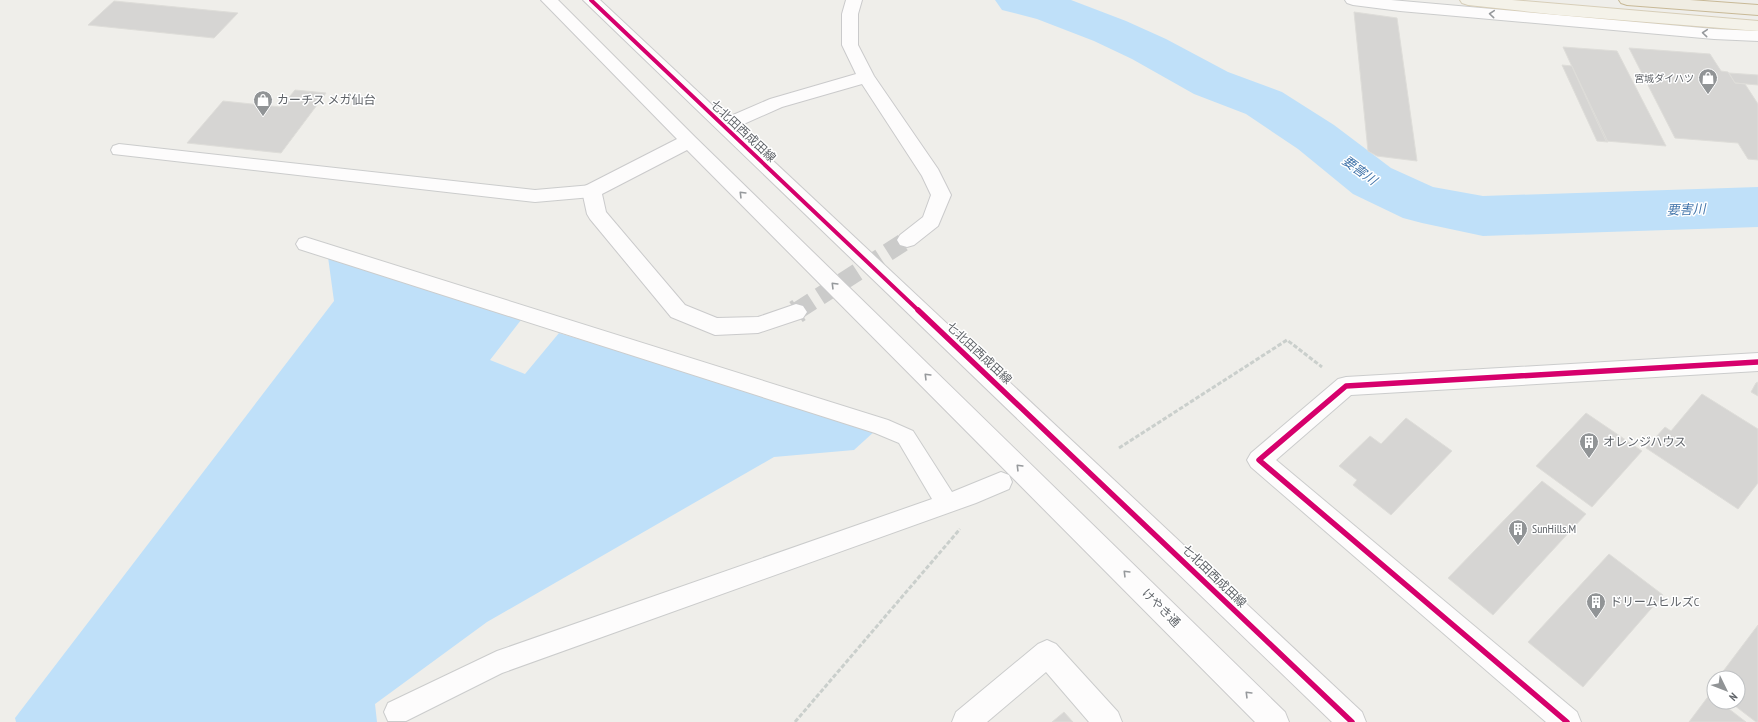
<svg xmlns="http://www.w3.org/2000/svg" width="1758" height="722" font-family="'PT Sans Narrow','Noto Sans JP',sans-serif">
	<rect width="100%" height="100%" fill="#efeeea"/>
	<path fill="#bfe0f9" d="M328,257L521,320L490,360L525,374L559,333L876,430L854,450L774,457L487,622L375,704L377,722H16L15,718L334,301Z"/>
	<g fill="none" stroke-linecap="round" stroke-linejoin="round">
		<path fill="#bfe0f9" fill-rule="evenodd" d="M995,0H1071L1126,21L1166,39L1228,72L1282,92L1334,125L1391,168L1433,187L1483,196L1758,187V227L1483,236L1422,223L1403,218L1353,194L1298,149L1246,114L1194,94L1132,59L1094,41L1037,19L1002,10Z"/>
	</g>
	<path fill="#d6d5d3" stroke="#deddd9" d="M114,1L238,13L214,38L88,25Z
		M1354,12L1397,18L1417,161L1377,156L1368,151Z
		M1563,47L1617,51L1666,146L1606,141Z
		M1629,48L1710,54L1721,71L1728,72L1735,83L1745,84L1758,104V160L1748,159L1738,143L1675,138Z
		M1562,65L1572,66L1608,142L1597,141Z
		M1729,73L1758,75V85L1735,83Z
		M295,90L326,93L281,153L187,143L223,101L281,107Z
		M1758,382V396L1751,392L1756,383Z
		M1702,394L1758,429V483L1738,509L1646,448L1665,427L1671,431Z
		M1586,413L1642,451L1592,507L1536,466Z
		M1406,418L1452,451L1391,515L1353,485L1357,480L1339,466L1370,436L1381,444Z
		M1542,481L1586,514L1493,615L1448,578Z
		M1609,554L1663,595L1583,687L1528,642Z
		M1758,625V722H1756L1730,702H1738V678H1718Z
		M1710,694L1714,697V702H1720L1746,722H1689Z
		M1064,712L1073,722H1052Z"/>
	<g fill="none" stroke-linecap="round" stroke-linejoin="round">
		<path stroke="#cbcbca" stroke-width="18" stroke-dasharray="18 9" stroke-linecap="butt" d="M797,311L907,240"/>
		<path stroke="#cbcbca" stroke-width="24" stroke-dasharray="24 12" stroke-linecap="butt" d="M796,312L799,310"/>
		<g stroke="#cbcccc" stroke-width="2">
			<path id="lane" d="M119,144L535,190L592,185L598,187L601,191L598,195L592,197L535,202L113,154L111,150L113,146Z
				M305,237L888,420L913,431L952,492L1001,472L1009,475L1012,482L1009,489L976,503L502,673L406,721H388L384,712L388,703L497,651L932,499L899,443L875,433L299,249L296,244L299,239Z"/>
		</g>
		<g stroke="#cbcccc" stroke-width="2">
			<path id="street" d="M1345,0H1391L1714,29L1758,31V41L1714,39L1400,11L1353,5L1347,3Z
				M1758,353V371L1351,395L1276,460L1577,712L1581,722H1546L1251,467L1247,460L1251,453L1338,379L1346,377Z
				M1047,640L1056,644L1118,712L1122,722H1089L1046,672L987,722H952L956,712L1038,644Z"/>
		</g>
		<g stroke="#cacacb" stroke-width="2">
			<path id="secondary" d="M541,0H558L695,137L1285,712L1289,722H1255L687,150L602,194L606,212L685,305L717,318L758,317L796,304L803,306L807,312L803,318L758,333L715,335L671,317L590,219L587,214L582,191L585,186L677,139Z
				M583,0H600L726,118L770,99L856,74L842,45V14L846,0H862L858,14V45L874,76L938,169L951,195L938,226L914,245L907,247L900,245L897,240L900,235L923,217L931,195L922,176L862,84L782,107L737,127L1362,712L1366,722H1332Z"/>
		</g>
		<g stroke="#d7ceb8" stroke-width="2">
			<path id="primary" d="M1460,0H1512L1758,21V31L1559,15L1468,5L1462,3Z"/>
		</g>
		<g stroke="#c8b996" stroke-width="2">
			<path id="highway" d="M1619,0H1690L1758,5V15L1627,5L1621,3Z"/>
		</g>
		<path stroke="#cacfcc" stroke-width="3" stroke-dasharray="4.5 2" stroke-linecap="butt" d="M1119,448L1287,340L1322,367
			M795,722L960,529"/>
		<use href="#lane" fill="#fdfcfc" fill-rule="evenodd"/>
		<use href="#street" fill="#fdfcfc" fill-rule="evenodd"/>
		<use href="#secondary" fill="#fdfcfc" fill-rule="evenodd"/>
		<use href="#primary" fill="#f4f2e9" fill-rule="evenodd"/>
		<use href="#highway" fill="#f0ede3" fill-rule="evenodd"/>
		<g stroke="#fff" stroke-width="6">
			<path id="cycleway-far1" d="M591,0L919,311"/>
		</g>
		<g stroke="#fff" stroke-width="8">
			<path id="cycleway" d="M918,310L1352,722
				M1567,722L1259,460L1346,386L1758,362"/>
		</g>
		<use href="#cycleway-far1" stroke="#d6006c" stroke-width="4"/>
		<use href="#cycleway" stroke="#d6006c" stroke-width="5.5"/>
	</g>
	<defs><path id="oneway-chevron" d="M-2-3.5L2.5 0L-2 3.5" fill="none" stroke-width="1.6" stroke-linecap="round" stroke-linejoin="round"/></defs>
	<g stroke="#96999c">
		<use href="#oneway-chevron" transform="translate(1492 14) rotate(-175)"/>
		<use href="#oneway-chevron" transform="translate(1705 33) rotate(-175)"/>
		<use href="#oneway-chevron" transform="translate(742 194) rotate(-135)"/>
		<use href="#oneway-chevron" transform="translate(834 285) rotate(-135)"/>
		<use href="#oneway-chevron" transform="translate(927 376) rotate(-135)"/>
		<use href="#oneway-chevron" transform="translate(1019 467) rotate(-135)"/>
		<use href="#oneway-chevron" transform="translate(1126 573) rotate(-135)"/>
		<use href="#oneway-chevron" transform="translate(1248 694) rotate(-135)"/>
	</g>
	<defs>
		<g id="shop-pin" transform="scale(1)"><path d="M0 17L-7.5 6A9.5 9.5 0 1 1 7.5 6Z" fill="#919496" stroke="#fff"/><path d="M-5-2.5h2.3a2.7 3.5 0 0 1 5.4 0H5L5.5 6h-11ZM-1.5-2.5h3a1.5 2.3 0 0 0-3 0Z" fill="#fff"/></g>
		<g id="building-pin" transform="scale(1)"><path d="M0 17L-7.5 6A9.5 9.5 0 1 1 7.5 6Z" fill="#919496" stroke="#fff"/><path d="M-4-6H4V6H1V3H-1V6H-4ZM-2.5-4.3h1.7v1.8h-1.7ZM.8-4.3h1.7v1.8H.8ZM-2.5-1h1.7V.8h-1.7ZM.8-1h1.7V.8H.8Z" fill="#fff"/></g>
	</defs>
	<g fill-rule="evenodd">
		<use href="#shop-pin" x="1708" y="78"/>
		<use href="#shop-pin" x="263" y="100"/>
		<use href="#building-pin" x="1589" y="442"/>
		<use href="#building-pin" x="1518" y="529"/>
		<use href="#building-pin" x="1596" y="602"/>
	</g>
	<g text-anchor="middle" stroke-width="3" stroke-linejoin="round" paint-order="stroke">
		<g font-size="10" fill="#5f6368" stroke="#fff" text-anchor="end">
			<text x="1694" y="82">宮城ダイハツ</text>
		</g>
		<g font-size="12" fill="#5f6368" stroke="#fff" text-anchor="start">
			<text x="277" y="104">カーチス メガ仙台</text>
			<text x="1603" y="446">オレンジハウス</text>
			<text x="1532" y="533">SunHills.M</text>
			<text x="1610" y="606">ドリームヒルズC</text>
		</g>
		<g font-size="12" fill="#5f6368" stroke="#fff">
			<text transform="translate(743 131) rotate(43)" y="4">七北田西成田線</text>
			<text transform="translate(979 353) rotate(43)" y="4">七北田西成田線</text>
			<text transform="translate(1214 576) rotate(44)" y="4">七北田西成田線</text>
			<text transform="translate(1161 608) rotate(45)" y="4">けやき通</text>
		</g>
		<g font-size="13" font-style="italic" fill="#4174aa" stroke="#fff">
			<text transform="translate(1360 170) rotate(36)" y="5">要害川</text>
			<text transform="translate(1686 209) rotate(-2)" y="5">要害川</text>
		</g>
	</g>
	<g transform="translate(1726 690) rotate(133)"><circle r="19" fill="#ffffff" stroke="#bfc1c3"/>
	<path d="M0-3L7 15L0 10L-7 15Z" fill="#919496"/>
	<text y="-6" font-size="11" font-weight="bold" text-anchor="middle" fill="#5f6368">N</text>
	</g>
</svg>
